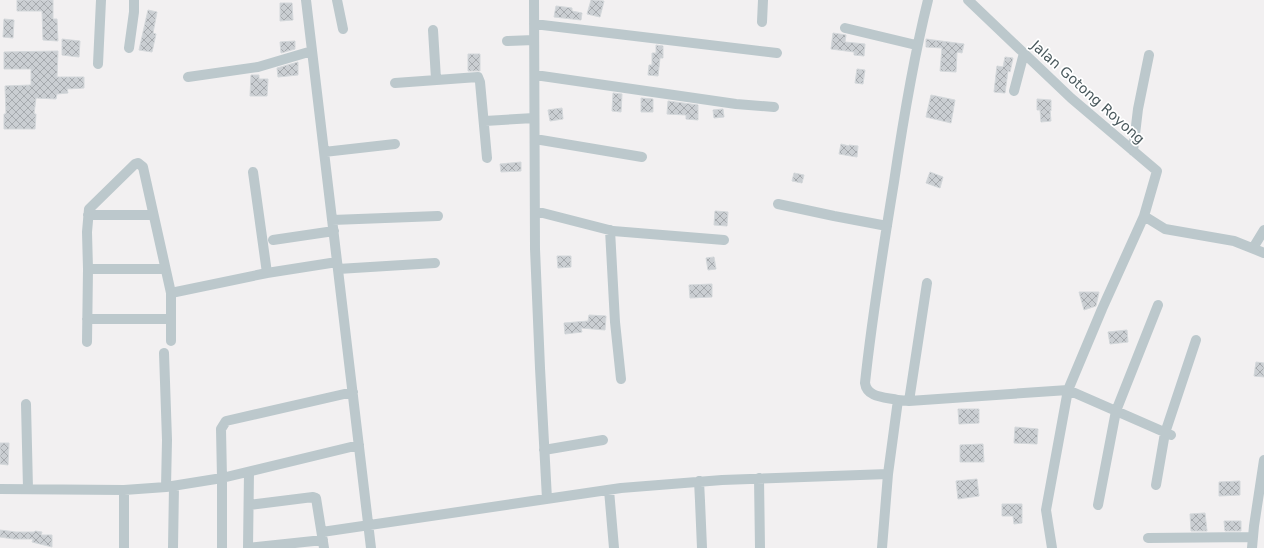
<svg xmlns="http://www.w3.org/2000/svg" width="1264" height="548" font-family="'DejaVu Sans',sans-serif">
	<defs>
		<pattern id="building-cross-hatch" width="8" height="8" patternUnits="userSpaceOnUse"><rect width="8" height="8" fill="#caced2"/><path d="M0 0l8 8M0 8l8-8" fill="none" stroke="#a6aaae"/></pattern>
	</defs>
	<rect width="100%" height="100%" fill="#f2f0f1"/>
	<path fill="url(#building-cross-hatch)" stroke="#d4d8db" d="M17,0H53V19H57L58,41L43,40L42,11H17Z
		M591,0L604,1L600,17L587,14Z
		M280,3H292L293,20L280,21Z
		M556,6L572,8V11L582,13L581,20L554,17Z
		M148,10L157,12L153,33L156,34L152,52L139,50Z
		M4,19L14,20L13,38L3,37Z
		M833,33L846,35L845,42L865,44L864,56L854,55V52L831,49Z
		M62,39L80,41L79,57L62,55Z
		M926,39L964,44L962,53L957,52L956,72L940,71L942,48L926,47Z
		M295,41V49L281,53L280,42Z
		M656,45L663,46V58H660L658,76L648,75L649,65H652V53H656Z
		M58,51L57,77H84V88L67,89L68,93L57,94L56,99L36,98L34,114H36L35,129H4V114H6L5,86L31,85V69H4V52Z
		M468,54H480V71H468Z
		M1005,57L1013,58L1010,72L1008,71L1005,93L994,92L997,66L1003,67Z
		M298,62V75L278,77L277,68Z
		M857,69L865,70L863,84L855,83Z
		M251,75H259V79H268L267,96H250Z
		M613,93L622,94L621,112L612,111Z
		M931,95L955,100L951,123L926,117Z
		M641,98L653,99V112H641Z
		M1037,99L1051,100V111L1050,110L1051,121L1041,122L1040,110H1037Z
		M668,101L698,105V120L686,119V115L667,114Z
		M562,108L563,119L550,121L548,110Z
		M723,109L724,117L714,118L713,110Z
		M841,144L849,146V145L858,146L857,157L839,154Z
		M521,162V171L501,172L500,164Z
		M930,172L943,177L940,188L926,183Z
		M794,173L804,175L802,183L792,181Z
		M715,211L728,212L727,226L714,225Z
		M557,256H571V267L558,268Z
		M714,257L716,269L708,270L706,258Z
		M712,284V297L690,298L689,285Z
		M1079,292H1099L1096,306L1084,310Z
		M589,315L606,316L605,330L581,328L582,332L565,334L564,323L588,321Z
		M1127,330L1128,342L1110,344L1108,332Z
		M1256,362L1264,363V377L1254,376Z
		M958,409H979V423L959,424Z
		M1015,427L1038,429L1037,444L1014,443Z
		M0,443H9L8,465L0,464Z
		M983,444L984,462H960V445Z
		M977,479L979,496L958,499L956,481Z
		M1240,481V495L1219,496V482Z
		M1002,504H1022V523L1014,524L1013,516H1002Z
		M1205,513L1207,531H1191L1190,514Z
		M1224,521H1241V531H1225Z
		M0,530L16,532H34L35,531L42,532L41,535H52V547L32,542L33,539H14L0,537Z"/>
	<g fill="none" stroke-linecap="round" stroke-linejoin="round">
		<path stroke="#bcc8cc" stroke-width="10" d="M306,0L371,548
			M337,0L343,29
			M534,0L535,249L540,368L547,499
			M968,0L1071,98L1157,171L1144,216L1102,309L1068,390L1046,510L1052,548
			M762,22L763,0
			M534,24L777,53
			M845,28L916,45
			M433,30L436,79
			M507,41L534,40
			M129,48L134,12V0
			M98,64L101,0
			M535,75L736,104L774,107
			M188,77L258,67L312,51
			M395,83L478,77L480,82L487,158
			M1014,91L1024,53
			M485,121L534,118
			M535,139L642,157
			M1133,151L1138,109L1149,55
			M324,152L395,144
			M253,172L267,273
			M778,204L834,216L887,226
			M535,211L613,231L724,240
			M88,215H153
			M1144,216L1165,229L1234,241L1264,253
			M332,220L438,216
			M610,230L615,322L621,379
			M273,240L334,231
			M1253,248L1264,230
			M165,269H88L87,232L89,209L135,164L138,163L143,167L171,293V341
			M338,269L435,263
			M171,293L267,273L337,262
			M87,319H171
			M87,342L88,269
			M898,400C885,397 867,398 865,383C872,316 883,249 894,182C903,121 913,60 928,0
			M909,401L927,283
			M26,404L28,489
			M544,450L603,440
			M759,478L760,548
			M699,481L700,501L702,548
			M1156,485L1165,433L1196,340
			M166,487L222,478L221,429L226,421L353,392
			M0,489L124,490L166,487L167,440L164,353
			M609,490L614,548
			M249,505L313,497L316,498L324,548
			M1098,505L1116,411L1158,305
			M322,532L621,488L722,480L888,474
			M1148,538L1253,537
			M124,548V490
			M173,548L174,486
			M222,548V478L359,445
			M248,548L249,472
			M248,548L323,540
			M882,548L888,474L898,400L909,401L1068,390L1171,435
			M1252,548L1254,526L1264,460"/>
	</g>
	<g text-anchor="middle" stroke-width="3.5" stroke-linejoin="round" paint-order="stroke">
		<g font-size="14" fill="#49585c" stroke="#fff">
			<text transform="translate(1088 92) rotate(42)" y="5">Jalan Gotong Royong</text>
		</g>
	</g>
</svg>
